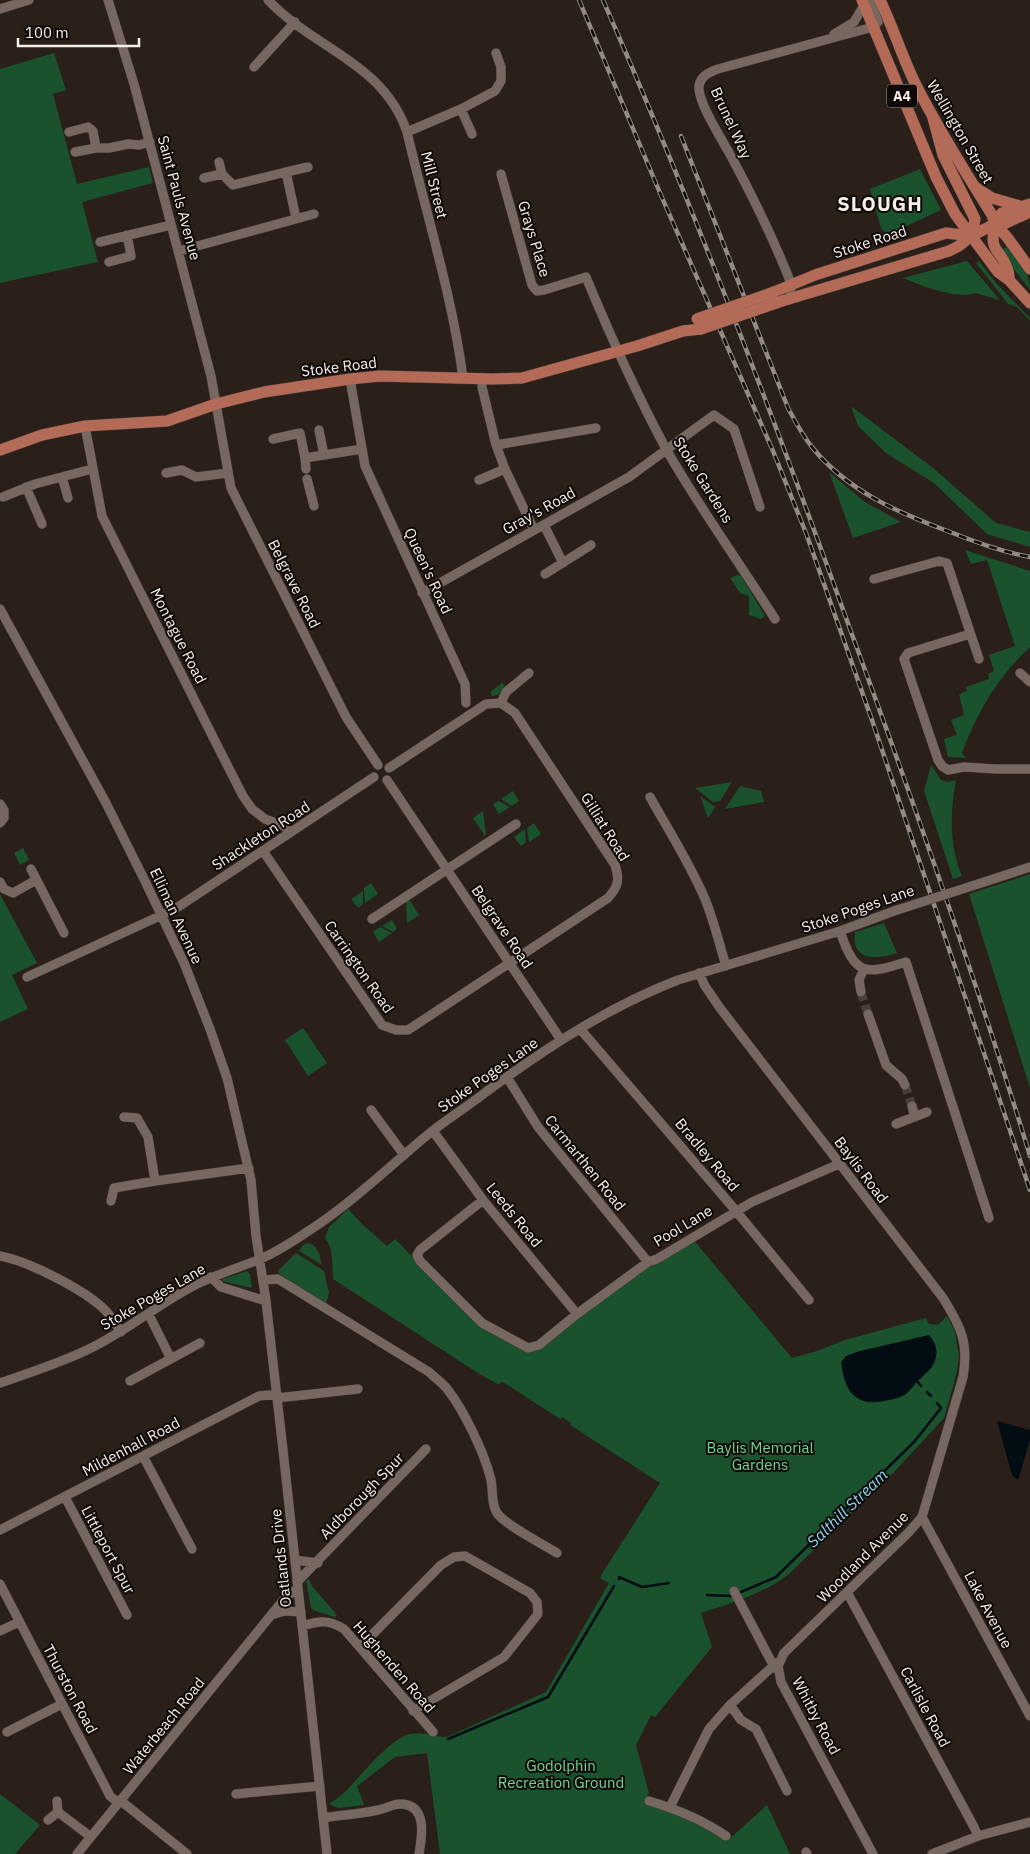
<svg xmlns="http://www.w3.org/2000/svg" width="1030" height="1854" font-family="'IBM Plex Sans',sans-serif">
	<rect width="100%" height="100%" fill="#2a1f19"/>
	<path fill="#1a522e" d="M54,53L66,90L53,94L77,184L149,167L153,183L82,202L98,262L0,283V69Z
		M920,169L941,210L898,230L886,233L881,228L870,189Z
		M1008,246C1019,260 1030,272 1030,290L1000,251Z
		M967,261L1000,300L975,293L967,295L952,294L928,288L903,278Z
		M979,261L995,282L1030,318V321L1017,307L1008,304L976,263Z
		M851,406L933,468L996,523L1030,532V547L987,534L934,483L886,453L858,426Z
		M829,472L865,502L901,522L853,538Z
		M965,550L1030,571V647C997,678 978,711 962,753L966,758L948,757L944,739L957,735L951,720L964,715L959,694L967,691L966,687L989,679L988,674L994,671L989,655L1015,646L987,560L971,564Z
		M737,575L741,576L765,616L761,619L749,615V596L740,593L730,578Z
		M502,683L505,685L498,695L492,696L490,692Z
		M931,765L941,780L948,782L956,780C950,812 949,846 962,876L953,879L924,791Z
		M732,782L720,801L713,802L695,788Z
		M740,786L761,791L764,802L725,809Z
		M513,791L519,801L512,806L501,799Z
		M700,796L715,807L708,818Z
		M498,801L510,807L499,814L493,804Z
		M483,811L486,835L485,836L473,818Z
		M534,823L541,834L529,842L527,828Z
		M525,829L526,842L521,846L514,837Z
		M23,848L29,860L20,865L14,853Z
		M1030,874V1088L969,894Z
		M371,883L378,894L365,903L364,888Z
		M363,891V904L358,908L351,899Z
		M0,894L37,963L12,975L28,1009L0,1022Z
		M407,896L419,915L407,923L406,898Z
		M392,920L397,929L393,932L382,926Z
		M884,923L897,953C877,960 851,961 855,932Z
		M380,927L392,933L379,942L373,932Z
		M303,1028L327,1063L308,1076L285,1040Z
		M348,1209L364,1226L387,1246L395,1239L475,1320L538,1348L646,1265L652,1267L658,1258L692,1238L792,1358L817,1351L845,1340L926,1318L929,1324L938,1325L947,1316L955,1332L959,1356L957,1372L944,1418L896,1470L789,1574C763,1594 732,1603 701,1613L712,1647L655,1717L651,1715L636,1745L649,1793L645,1800L714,1829L727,1841L767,1805L790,1854H440L427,1753L395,1757L357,1786L364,1805L338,1808L329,1804C334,1801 339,1797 344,1793C359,1778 390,1738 410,1734C423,1731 434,1737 447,1737L546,1692L609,1583L600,1578L603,1572L660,1483L570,1425L571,1423L562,1417L560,1419L503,1382L498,1384L481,1375L333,1279C332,1265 334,1250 325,1238L329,1227Z
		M307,1243C318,1244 320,1256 322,1265L299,1251L302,1246Z
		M296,1253L324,1271L329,1293L326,1304L280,1274L278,1271Z
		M247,1271L250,1274L252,1288L222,1281L223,1279Z
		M309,1579L312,1586L337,1615L335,1617L313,1610L311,1608L306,1580Z
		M0,1794L40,1825L15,1854H0Z"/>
	<path fill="#020d13" d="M929,1335C934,1341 938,1348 936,1356C935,1367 926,1373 919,1380C914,1384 911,1390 906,1394C900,1398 890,1400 884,1401C854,1407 844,1389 841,1362L846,1356L860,1351Z
		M997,1421L1030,1430V1440L1018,1480L1012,1475Z"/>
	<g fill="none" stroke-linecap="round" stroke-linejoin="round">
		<path stroke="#020d13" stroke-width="2.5" d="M917,1381L921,1386
			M927,1392L931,1396
			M619,1579V1577L642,1587L669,1583
			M741,1592L776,1577L914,1442L941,1408L937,1403
			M707,1595L731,1596
			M448,1739L548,1697L614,1586"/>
		<path stroke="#493e38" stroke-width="9" stroke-dasharray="9 4.5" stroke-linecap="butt" d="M861,992L868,1014
			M905,1085L912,1106"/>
		<g stroke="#453b36" stroke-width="10">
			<path id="minor" d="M108,0L134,84L186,281L211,376L231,488L346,717L378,765
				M268,0C314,49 383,62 407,132
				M0,9L29,0
				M834,34L854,22L864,5
				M254,67L295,22
				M461,109L472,134
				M69,132L88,127L93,131L96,148
				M75,152L96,148H109L128,144L139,145L150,142
				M219,162L222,174
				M286,172L308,167
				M501,174L532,285L537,291L544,290L586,277C610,335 636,393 666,449C699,507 739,562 775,619
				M204,178L222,174L233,185L286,172L296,218
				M100,242L171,225
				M179,251L314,214
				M109,262L131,256L127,235
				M790,291L792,286C775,242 754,199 732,158C723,141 700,106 699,89C698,77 709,72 718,69L873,27L878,22L870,0
				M463,378C452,294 426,214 407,132L461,109L495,91L501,81V67L496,53
				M482,378V387L496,445L596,428
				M350,379L365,466L465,684L466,703
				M85,426L102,516L218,747L243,796L252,809L265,819L284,826L290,832
				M319,430L324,455
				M273,439L300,433L305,458L362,449
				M305,458L306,469
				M505,469L534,530
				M166,473L182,470L196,477L228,473
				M62,477L68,498
				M307,479L314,506
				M479,480L505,469L496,445
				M26,487L42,524
				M3,497L35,484L92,469
				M544,525L563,563
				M545,574L591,545
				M874,579L939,561L947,563L979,659
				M422,593L629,477L714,415L734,429L760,507
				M0,609L106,803L145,881L184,963L210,1029L227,1078L251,1180L256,1236L266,1301L283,1450L327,1854
				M970,634L908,653L904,659L938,760L942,766L948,770L964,767L996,769H1030
				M1020,673L1030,682
				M501,703L506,692L529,673
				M389,768L486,704L501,703
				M387,780L561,1040
				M650,797C669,831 690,864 705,899C714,921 719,943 726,966
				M0,804L4,810V818L0,823
				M263,851L382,1025L396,1030H408L608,898C618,887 620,880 615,865L515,713L501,703
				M31,869L64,933
				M0,882L4,889L13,893L36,880
				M978,884L1030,867
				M372,919L516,824
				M840,931C855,976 865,975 906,962L989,1218
				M699,973L705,986L720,1008L943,1298C961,1327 969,1343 963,1377L922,1517L909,1532L784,1653L778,1666
				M27,977L175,909L374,777
				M861,992L859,980L864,969
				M868,1014L886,1065L902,1079L905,1085
				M581,1030L736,1211L809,1300
				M507,1077L538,1127L648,1262
				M912,1106L915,1117
				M371,1110L404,1155
				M124,1117L137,1118L148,1137L155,1181
				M896,1124L927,1112
				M433,1131L483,1200L577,1314
				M483,1200L420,1250L417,1255L420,1261L482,1323L528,1348L539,1345L577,1314L648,1262L657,1259L752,1202L839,1164
				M111,1201L114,1188L155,1181L249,1168
				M0,1256C28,1261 85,1290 105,1310C111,1316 116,1324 121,1332
				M211,1277L221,1287L266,1301
				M263,1280L278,1279L429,1372C435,1378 443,1383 448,1390C464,1411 483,1450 490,1476C494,1487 490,1502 497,1513C504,1524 544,1545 557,1553
				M149,1315L171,1359
				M130,1381L200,1343
				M0,1383C31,1372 64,1362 93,1347C129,1329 160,1303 195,1285C216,1275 237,1268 258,1260C278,1252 296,1239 313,1228C355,1200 392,1164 431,1132C449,1118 468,1106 486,1092C546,1048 608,1007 678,980L840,931L894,911
				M277,1398L358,1389
				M143,1456L192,1549
				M65,1497L127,1615
				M922,1517L1030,1716
				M0,1530L259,1396L277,1394
				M295,1560L318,1563
				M297,1582L426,1449
				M0,1584L110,1796L119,1803
				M734,1591L771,1661L778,1666L781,1682L873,1854
				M847,1592L974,1827L978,1836
				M271,1615L285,1611L301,1612
				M302,1626C320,1621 328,1619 344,1629L433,1732
				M0,1631L19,1622
				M360,1647L441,1565L454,1557L465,1556L530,1593L537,1602L538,1614L504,1657L413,1711
				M730,1705L741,1720L756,1729L787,1791
				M7,1732L62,1704
				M236,1794L320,1786
				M121,1801L187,1854
				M649,1801C676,1809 703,1820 726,1836
				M670,1807L709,1729L730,1705L770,1669L778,1666
				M58,1812L91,1837
				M323,1818C341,1815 360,1814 378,1810C385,1809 393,1804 400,1804C428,1804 422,1837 419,1854
				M48,1820L58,1812L57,1801
				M806,1852L807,1854
				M77,1854L285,1598L298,1588
				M932,1854L978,1836L1030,1822"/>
		</g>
		<g stroke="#453b36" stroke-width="12">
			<path id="major" d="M862,0L936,177L955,214L998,272L1009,280L1030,303
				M880,0C894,29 903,60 918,89C940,132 966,173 992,215L995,224L1007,237L1030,269
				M975,187L992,198L1020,206
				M971,236L995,224H1004L1012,220L1026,214L1030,208
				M1009,280C1009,276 1009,272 1007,268C1002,251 988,251 995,227C996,222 998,217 1002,213L1030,204
				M774,292L815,275L946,233L971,236
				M782,301L949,251C965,244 973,236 975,219L943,155L933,118
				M0,450L42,435L85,426L167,421L216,404L264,392L350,379L380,376L492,379L522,378L637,346L683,331L701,329"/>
		</g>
		<use href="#minor" stroke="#766861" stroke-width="9"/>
		<use href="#major" stroke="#b36a57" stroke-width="11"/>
		<g stroke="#938a84" stroke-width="4.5">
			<path id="rail" d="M579,0L660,193L773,451L806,533L873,723L1030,1190
				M603,0C693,206 774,417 850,629C914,803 976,979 1030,1156
				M681,136L788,408C795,421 802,435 812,447C847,491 899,513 950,532C976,542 1002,552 1030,557"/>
		</g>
		<use href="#rail" stroke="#0f0a08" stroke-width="2.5" stroke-dasharray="8" stroke-linecap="butt"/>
		<g stroke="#453b36" stroke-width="10" stroke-linecap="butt">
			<path id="minor-bridge" d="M894,911L978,884"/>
		</g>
		<g stroke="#453b36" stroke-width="12" stroke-linecap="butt">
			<path id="major-bridge" d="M697,319L774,292
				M701,329L782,301"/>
		</g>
		<use href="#minor-bridge" stroke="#766861" stroke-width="9"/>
		<use href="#major-bridge" stroke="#b36a57" stroke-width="11"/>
	</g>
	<g text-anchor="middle" stroke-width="4" stroke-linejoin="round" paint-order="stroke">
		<rect fill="#0f0a08" stroke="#b1aaa6" stroke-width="1" x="887" y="84.5" width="30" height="23" rx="4"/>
		<g font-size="14" font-weight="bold" fill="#f6eee9">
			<text x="902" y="101">A4</text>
		</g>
		<g font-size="15" fill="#f6eee9" stroke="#0f0a08">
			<text transform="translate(731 123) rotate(65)" y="5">Brunel Way</text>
			<text transform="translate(960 132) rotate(60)" y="5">Wellington Street</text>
			<text transform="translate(434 185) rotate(76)" y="5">Mill Street</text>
			<text transform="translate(179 198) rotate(75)" y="5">Saint Pauls Avenue</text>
			<text transform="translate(534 239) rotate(73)" y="5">Grays Place</text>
			<text transform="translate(870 242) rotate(-18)" y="5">Stoke Road</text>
			<text transform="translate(339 367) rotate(-7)" y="5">Stoke Road</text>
			<text transform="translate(703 480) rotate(58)" y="5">Stoke Gardens</text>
			<text transform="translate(539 511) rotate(-29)" y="5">Gray's Road</text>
			<text transform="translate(428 571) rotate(65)" y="5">Queen's Road</text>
			<text transform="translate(294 584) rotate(63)" y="5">Belgrave Road</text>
			<text transform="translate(178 636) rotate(63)" y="5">Montague Road</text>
			<text transform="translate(605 827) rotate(58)" y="5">Gilliat Road</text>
			<text transform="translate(261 836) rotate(-33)" y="5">Shackleton Road</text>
			<text transform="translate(858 909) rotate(-19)" y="5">Stoke Poges Lane</text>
			<text transform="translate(176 916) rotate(65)" y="5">Elliman Avenue</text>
			<text transform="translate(502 927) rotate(56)" y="5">Belgrave Road</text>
			<text transform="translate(359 967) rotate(55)" y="5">Carrington Road</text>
			<text transform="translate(488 1075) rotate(-35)" y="5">Stoke Poges Lane</text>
			<text transform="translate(707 1155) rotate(50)" y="5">Bradley Road</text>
			<text transform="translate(585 1163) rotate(51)" y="5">Carmarthen Road</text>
			<text transform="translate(861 1170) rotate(53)" y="5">Baylis Road</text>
			<text transform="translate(514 1215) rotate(51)" y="5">Leeds Road</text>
			<text transform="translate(683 1226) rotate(-31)" y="5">Pool Lane</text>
			<text transform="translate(153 1297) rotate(-30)" y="5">Stoke Poges Lane</text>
			<text transform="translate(131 1447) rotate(-28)" y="5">Mildenhall Road</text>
			<text transform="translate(362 1496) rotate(-46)" y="5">Aldborough Spur</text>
			<text transform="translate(108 1550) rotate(62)" y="5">Littleport Spur</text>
			<text transform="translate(863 1557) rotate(-45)" y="5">Woodland Avenue</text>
			<text transform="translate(281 1558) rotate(-96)" y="5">Oatlands Drive</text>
			<text transform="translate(988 1610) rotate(62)" y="5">Lake Avenue</text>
			<text transform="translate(394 1667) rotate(49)" y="5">Hughenden Road</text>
			<text transform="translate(70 1689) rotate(62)" y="5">Thurston Road</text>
			<text transform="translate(925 1707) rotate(62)" y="5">Carlisle Road</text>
			<text transform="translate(816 1716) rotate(62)" y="5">Whitby Road</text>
			<text transform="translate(164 1726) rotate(-51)" y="5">Waterbeach Road</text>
		</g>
		<g font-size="15" fill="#6fd990" stroke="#0f0a08">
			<text x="760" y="1453">Baylis Memorial<tspan x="760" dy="17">Gardens</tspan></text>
			<text x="561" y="1771">Godolphin<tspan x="561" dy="17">Recreation Ground</tspan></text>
		</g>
		<g font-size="16" font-style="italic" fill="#8ad4f3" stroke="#0f0a08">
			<text transform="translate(847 1508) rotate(-44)" y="6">Salthill Stream</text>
		</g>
		<g font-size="20" font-weight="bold" letter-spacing="1" fill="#f6eee9" stroke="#0f0a08">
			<text x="880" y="211">SLOUGH</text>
		</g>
	</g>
	<path d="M18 38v8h121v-8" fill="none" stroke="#f6eee9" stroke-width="2.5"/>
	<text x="25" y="38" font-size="15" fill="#f6eee9" stroke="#0f0a08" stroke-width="4" paint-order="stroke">100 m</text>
</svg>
